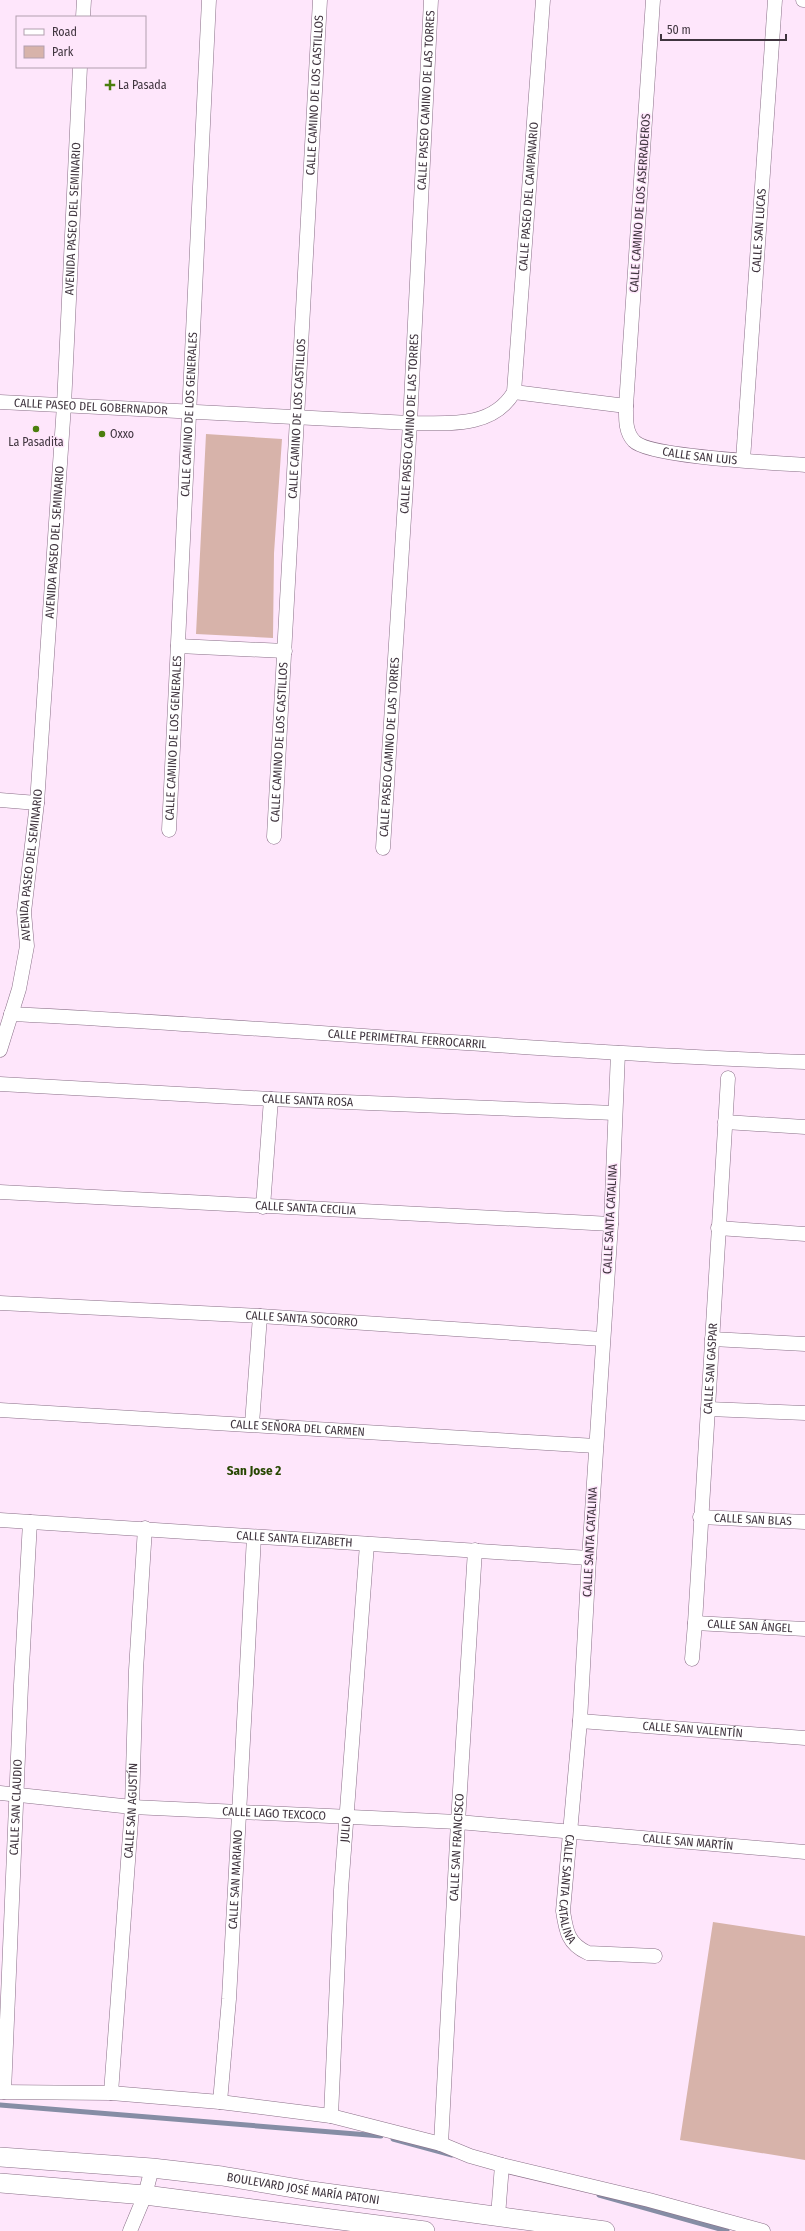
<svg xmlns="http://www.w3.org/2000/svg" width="805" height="2231" font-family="'Fira Sans Condensed',sans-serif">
	<rect width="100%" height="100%" fill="#fee6fb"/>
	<path fill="#d7b3aa" d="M206,434L282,439L274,553L273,638L196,634Z
		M713,1922L805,1936V2160L680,2140Z"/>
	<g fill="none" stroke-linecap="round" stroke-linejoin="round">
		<path stroke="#868da5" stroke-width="5" d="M0,2105L381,2136
			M393,2139L452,2155
			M599,2195L727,2231"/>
		<g stroke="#896f87" stroke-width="15">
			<g id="minor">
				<path id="s1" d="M653,0L626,406C626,418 625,432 634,441C648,457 778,463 805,465"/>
				<path d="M803,0H805"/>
				<path d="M83,17L84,0"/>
				<path d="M514,392L626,406"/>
				<path id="s2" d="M0,402L410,423C447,423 492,429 514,392L543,0"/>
				<path id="s3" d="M743,460L775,0"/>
				<path d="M178,646L285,651"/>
				<path d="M0,800L37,803"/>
				<path id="s4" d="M169,830L209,0"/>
				<path id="s5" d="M274,837L320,0"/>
				<path id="s6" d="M383,848L410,423L431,0"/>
				<path id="s7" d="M11,1014C276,1027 540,1052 805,1062"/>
				<path id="s8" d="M0,1050L19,989L27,946L24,912L37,803L64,405L80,67"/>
				<path id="s9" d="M618,1053L611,1224L589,1558L580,1721L563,1911C566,1931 568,1944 588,1953L655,1956"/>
				<path id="s10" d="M0,1084L271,1099L615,1113"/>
				<path d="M725,1122L805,1127"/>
				<path id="s11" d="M0,1192L611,1224"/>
				<path d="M263,1207L271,1099"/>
				<path d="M718,1228L805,1234"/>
				<path id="s12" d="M0,1303L260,1316L602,1339"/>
				<path d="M712,1339L805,1344"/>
				<path d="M708,1409L805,1413"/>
				<path id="s13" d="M0,1410L596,1446"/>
				<path d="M252,1424L260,1316"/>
				<path id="s14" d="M700,1517L805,1522"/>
				<path id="s15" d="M0,1520L589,1558"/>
				<path id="s16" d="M695,1623L805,1629"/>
				<path id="s17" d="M692,1659L695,1623L728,1078"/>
				<path id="s18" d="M580,1721L805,1738"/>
				<path id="s19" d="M0,1793L132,1807L458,1822L805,1852"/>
				<path d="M0,2092L111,2093L220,2102L331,2116L441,2144L470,2156L502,2165L649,2200L763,2231"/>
				<path id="s20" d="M4,2092L21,1685L30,1522"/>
				<path id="s21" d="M111,2093L132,1807L136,1670L145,1528"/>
				<path id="s22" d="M220,2102L229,1999L254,1537"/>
				<path id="s23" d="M331,2116L341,1890L367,1544"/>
				<path id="s24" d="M441,2144L458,1822L475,1550"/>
				<path d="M498,2216L502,2165"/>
				<path d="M130,2231L145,2195L152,2168"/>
			</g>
		</g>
		<g stroke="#896f87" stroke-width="20">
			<g id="secondary">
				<path id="s25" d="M0,2157L152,2168L222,2176L311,2191L605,2231"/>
				<path d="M0,2183L145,2195L425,2231"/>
			</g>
		</g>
		<use href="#minor" stroke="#fff" stroke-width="14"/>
		<use href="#secondary" stroke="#fff" stroke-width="19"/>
	</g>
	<g fill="#4b7e0e" stroke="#fee6fb" stroke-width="1.5">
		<path d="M108 79h4v4h4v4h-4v4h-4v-4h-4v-4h4z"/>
		<circle cx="36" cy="429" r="4"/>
		<circle cx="102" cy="434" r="4"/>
	</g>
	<g text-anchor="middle" stroke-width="3" stroke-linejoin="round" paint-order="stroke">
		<g font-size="12" fill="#3f343e" stroke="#fee6fb" text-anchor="start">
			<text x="118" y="89">La Pasada</text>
			<text x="110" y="438">Oxxo</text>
			<text x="36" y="446" text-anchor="middle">La Pasadita</text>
		</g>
		<g font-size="12" fill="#3f343e" stroke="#fee6fb">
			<text dy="4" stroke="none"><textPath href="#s5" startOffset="743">CALLE CAMINO DE LOS CASTILLOS</textPath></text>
			<text dy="4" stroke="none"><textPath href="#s6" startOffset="749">CALLE PASEO CAMINO DE LAS TORRES</textPath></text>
			<text dy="4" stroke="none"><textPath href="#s2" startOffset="721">CALLE PASEO DEL CAMPANARIO</textPath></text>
			<text transform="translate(640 203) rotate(-86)" y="4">CALLE CAMINO DE LOS ASERRADEROS</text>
			<text dy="4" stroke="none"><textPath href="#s8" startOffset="837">AVENIDA PASEO DEL SEMINARIO</textPath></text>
			<text dy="4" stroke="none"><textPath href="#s3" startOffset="230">CALLE SAN LUCAS</textPath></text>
			<text dy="4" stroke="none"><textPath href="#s2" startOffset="91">CALLE PASEO DEL GOBERNADOR</textPath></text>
			<text dy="4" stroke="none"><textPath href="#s4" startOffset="416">CALLE CAMINO DE LOS GENERALES</textPath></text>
			<text dy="4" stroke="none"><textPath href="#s5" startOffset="419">CALLE CAMINO DE LOS CASTILLOS</textPath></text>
			<text dy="4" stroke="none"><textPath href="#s6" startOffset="425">CALLE PASEO CAMINO DE LAS TORRES</textPath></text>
			<text dy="4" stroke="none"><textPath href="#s1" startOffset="512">CALLE SAN LUIS</textPath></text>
			<text dy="4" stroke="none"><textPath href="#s8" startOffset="513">AVENIDA PASEO DEL SEMINARIO</textPath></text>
			<text dy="4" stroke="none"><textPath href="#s4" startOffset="92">CALLE CAMINO DE LOS GENERALES</textPath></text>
			<text dy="4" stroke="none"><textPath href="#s5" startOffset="95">CALLE CAMINO DE LOS CASTILLOS</textPath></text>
			<text dy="4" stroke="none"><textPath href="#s6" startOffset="101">CALLE PASEO CAMINO DE LAS TORRES</textPath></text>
			<text dy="4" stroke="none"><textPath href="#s8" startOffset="189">AVENIDA PASEO DEL SEMINARIO</textPath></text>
			<text dy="4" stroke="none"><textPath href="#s7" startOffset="397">CALLE PERIMETRAL FERROCARRIL</textPath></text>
			<text dy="4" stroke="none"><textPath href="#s10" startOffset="308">CALLE SANTA ROSA</textPath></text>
			<text dy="4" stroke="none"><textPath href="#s11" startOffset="306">CALLE SANTA CECILIA</textPath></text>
			<text transform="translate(610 1219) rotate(-87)" y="4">CALLE SANTA CATALINA</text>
			<text dy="4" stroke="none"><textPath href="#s12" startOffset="302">CALLE SANTA SOCORRO</textPath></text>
			<text dy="4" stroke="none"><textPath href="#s17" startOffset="291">CALLE SAN GASPAR</textPath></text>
			<text dy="4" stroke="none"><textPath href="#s13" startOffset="298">CALLE SEÑORA DEL CARMEN</textPath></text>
			<text dy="4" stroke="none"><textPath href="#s14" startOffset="53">CALLE SAN BLAS</textPath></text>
			<text dy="4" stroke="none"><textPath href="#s15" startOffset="295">CALLE SANTA ELIZABETH</textPath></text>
			<text transform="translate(590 1542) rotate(-87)" y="4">CALLE SANTA CATALINA</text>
			<text dy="4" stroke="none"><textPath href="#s16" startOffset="55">CALLE SAN ÁNGEL</textPath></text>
			<text dy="4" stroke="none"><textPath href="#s18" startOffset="113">CALLE SAN VALENTÍN</textPath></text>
			<text dy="4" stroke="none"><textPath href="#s20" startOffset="285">CALLE SAN CLAUDIO</textPath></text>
			<text dy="4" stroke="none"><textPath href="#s21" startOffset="283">CALLE SAN AGUSTÍN</textPath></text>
			<text dy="4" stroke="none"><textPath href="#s19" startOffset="275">CALLE LAGO TEXCOCO</textPath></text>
			<text dy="4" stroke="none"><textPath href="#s23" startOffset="287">JULIO</textPath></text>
			<text dy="4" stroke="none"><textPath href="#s19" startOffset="690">CALLE SAN MARTÍN</textPath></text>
			<text dy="4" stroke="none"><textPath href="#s24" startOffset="297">CALLE SAN FRANCISCO</textPath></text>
			<text dy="4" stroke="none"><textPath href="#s22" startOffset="223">CALLE SAN MARIANO</textPath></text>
			<text dy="4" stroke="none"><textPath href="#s9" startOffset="838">CALLE SANTA CATALINA</textPath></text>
			<text dy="4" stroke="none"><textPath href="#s25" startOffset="305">BOULEVARD JOSÉ MARÍA PATONI</textPath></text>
		</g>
		<g font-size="13" font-weight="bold" fill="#274701" stroke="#fee6fb">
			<text x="254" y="1475">San Jose 2</text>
		</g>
	</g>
	<rect x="16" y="16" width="130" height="52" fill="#fee6fb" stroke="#b29faf"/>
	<rect x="24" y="29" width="20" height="6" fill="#ffffff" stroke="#b29faf"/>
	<text x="52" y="36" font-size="12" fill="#3f343e">Road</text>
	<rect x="24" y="46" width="20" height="12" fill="#d7b3aa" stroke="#b29faf"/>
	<text x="52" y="56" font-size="12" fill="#3f343e">Park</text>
	<path d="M661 34v6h125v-6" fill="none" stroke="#3f343e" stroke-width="2"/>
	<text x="667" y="34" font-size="12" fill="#3f343e" stroke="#fee6fb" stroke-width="3" paint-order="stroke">50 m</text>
</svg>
